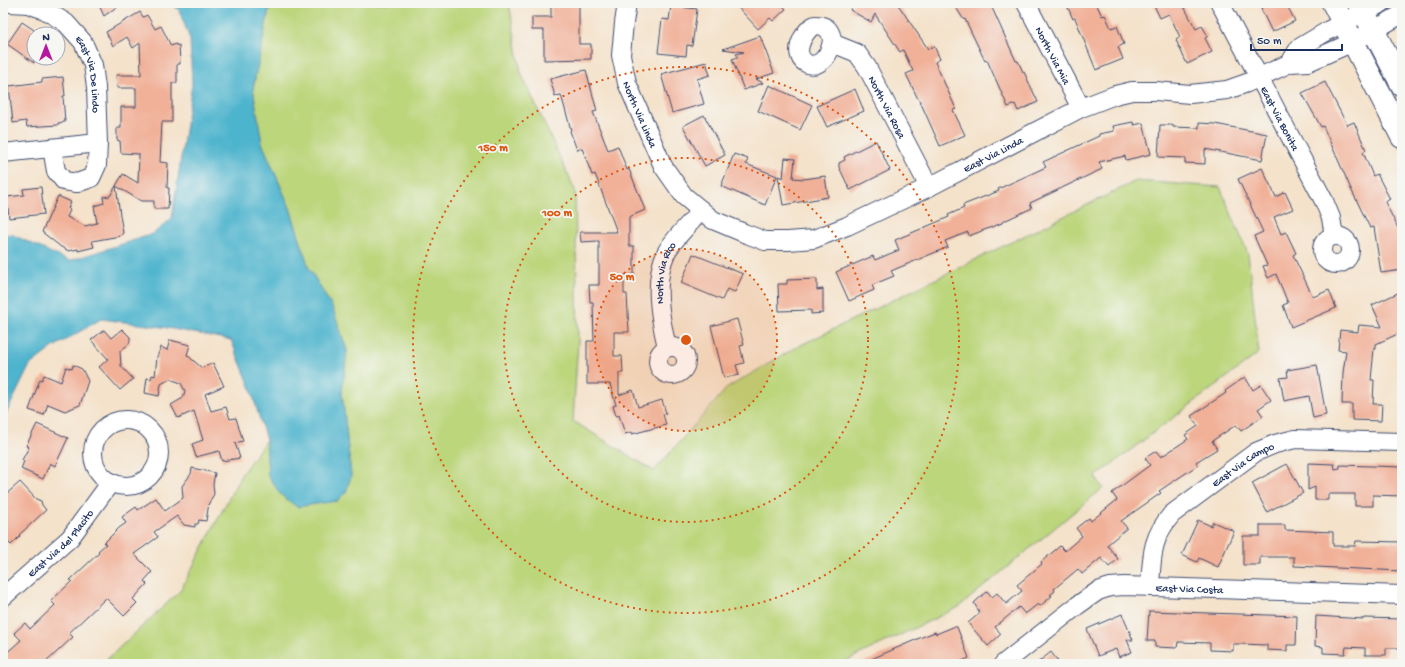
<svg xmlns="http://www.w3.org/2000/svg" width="1405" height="667" font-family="'Gochi Hand',sans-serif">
	<rect width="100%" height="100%" fill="#f6f6f2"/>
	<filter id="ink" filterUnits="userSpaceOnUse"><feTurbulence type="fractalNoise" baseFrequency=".025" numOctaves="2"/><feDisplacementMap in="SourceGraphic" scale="8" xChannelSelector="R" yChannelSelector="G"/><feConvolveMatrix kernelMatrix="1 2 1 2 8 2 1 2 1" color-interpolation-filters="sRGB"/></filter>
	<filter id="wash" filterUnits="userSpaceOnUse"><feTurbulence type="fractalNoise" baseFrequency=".012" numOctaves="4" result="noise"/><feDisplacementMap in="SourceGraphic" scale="16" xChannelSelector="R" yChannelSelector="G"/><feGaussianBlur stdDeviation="0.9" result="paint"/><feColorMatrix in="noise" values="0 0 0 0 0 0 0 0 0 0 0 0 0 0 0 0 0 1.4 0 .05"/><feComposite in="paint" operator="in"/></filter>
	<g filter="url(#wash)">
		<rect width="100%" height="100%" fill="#f4e2ca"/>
		<path fill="#bcd67b" stroke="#6c826c" d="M267,3H509L521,73L575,190L578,341L573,421L654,471L727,388L797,347L1136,181L1220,187L1248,254L1259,353L1095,477L1103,488L959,607L839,664H102L180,591L241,475L266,440L268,476L337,501L346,492L351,476L342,392L347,350L333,309L309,268L290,208L262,143L253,88L269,10Z"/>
		<path fill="#4eb4cd" stroke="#347296" d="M170,3H267L269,10L253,88L262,143L290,208L309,268L333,309L347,351L342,392L351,476L346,492L337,501L297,507L281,495L268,476L266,440L250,386L231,340L162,327L101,319L52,348L30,365L3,420V235L11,234L69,261L153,234L172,218L192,84L190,39L179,10Z"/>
		<g id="blocks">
			<path fill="#f1b199" d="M98,3H122L104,16Z
				M551,3H579V44H591V59L544,60V30H532V17H551Z
				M734,3H780L786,9L773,21L770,18L758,29Z
				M854,3H897L928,49L934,46L940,59L935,62L956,109L953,110L965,135L940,146L919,99H918L906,74L913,71L903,50L900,52L875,14L871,22L850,10Z
				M953,3H988L993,10L1016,61H1018L1023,72H1024L1038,102L1018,111L1015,104L1008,107L987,60L985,61L965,19L964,20Z
				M1066,3H1096L1102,16L1105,15L1111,28L1117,26L1124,44L1118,47L1123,59L1096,70L1075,18L1073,19Z
				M1153,3H1182L1196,29L1202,26L1208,36L1205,38L1212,52L1187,64L1176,40L1180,37L1169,14L1160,18Z
				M1259,3H1286L1295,21L1272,32L1261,9L1262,8Z
				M671,6L697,9L692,46L687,45L686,56L658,53L662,19L669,20Z
				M140,12L143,17L147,15L155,29L161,26L171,46L176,44L177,46L179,45L180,64H177V83H172V122H162L160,162L168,163L167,188H169L168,209H154V201H141L116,186L120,215L123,233L120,236L92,241L94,247L78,251V249L69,251L61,247L42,232L58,196L71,202L68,208L70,210L67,217L85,226L97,223L94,206L104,203L103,197L110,196L123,174L138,183L139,154L121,153L120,141L117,140V128H121V107H136V88H117L116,75H141L140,43L133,48L127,37L113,46L106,32Z
				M22,22L34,30V63L7,44Z
				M760,36L774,73L756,79L763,83L744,90L732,59L738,57L736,54L744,52L723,49Z
				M706,62L710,75L697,79L704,104L672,113L661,74Z
				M586,70L597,111L593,112L608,150L618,146L627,170L629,169L645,210L629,217V246H634V275H624V294H627L629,332H614V356H622L623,373H619V395L633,390L638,407L662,400L666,413L663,414L666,425L632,434V432L625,434L619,415L616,416L613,406L616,405L610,384H587V341H594L593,302H590L589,285H599V241L581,242L580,232H617L595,174L592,175L582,148L577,150L570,131L571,130L561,95L555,96L550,79Z
				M63,77L65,96H63L65,122L58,123V125L27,127L26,121L13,123L9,86L42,82V79Z
				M1325,82L1347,125L1354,122L1366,150L1363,152L1373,176L1377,174L1390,199L1385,202L1399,230H1400L1402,241V270L1381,273L1374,227L1370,228L1351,189L1323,126L1321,127L1302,93Z
				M769,85L812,105L800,130L758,111Z
				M855,89L864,111L827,127L817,106Z
				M704,115L725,155L705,166L683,126Z
				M1133,122L1134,125L1143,123L1151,154L1126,160L1125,156L1099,162L1102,169L1030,203L1032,208L1002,222V223L969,236L968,232L945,241L948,247L891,271L894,276L872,285L874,290L849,301L836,272L873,256L875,260L899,250L895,240L949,217L948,215L964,208L963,205L999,191L998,189L1046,167L1043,162L1099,136V134L1114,131L1113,126Z
				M1199,123L1215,124L1267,134L1262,160L1205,149V164L1185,163V158L1158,157L1160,125H1173V127L1199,128Z
				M876,141L890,170L850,190L839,167V163L845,160L844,157Z
				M734,154L748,159L746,164L777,176L765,205L721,186Z
				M785,158L795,159L793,178L804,179L825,176L828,197L783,205L778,176L783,178Z
				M1262,168L1276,197L1285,192L1293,209L1274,217L1281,234L1286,232L1296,253L1293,255L1313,297L1329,290L1336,308L1291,327L1283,305L1288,303L1276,274L1268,278L1263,266L1267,265L1254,236L1263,232L1238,179Z
				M41,187L44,214L9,218L7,197L24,195L23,189Z
				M693,254L743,274L735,292L727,289L722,300L681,283Z
				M817,279V290L823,289V313L811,314V310L779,311L778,284H787V280Z
				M1402,291V332L1376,344V349H1374L1371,380H1374L1373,404H1382L1381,421L1352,420V404H1342L1343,373L1346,351L1338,350L1340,330L1358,332L1359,325L1382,327L1372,305Z
				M737,319L744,345L740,346L744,363L736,365L739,375L724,378L711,326Z
				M122,329L130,337V340L129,344L120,351L121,366L133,379L120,390L99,367L108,359L91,340L104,330L111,338Z
				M170,340L190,345L187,355L202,368L213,363L224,386L205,394L211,411L226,407L230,419L236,418L243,441L235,443L240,458L222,461L219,451L196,457L192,444L203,440L194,411L178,418L171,405L183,398L185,391L181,383L170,379L161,384L159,396L145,393L147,378L151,379L152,375L155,376L157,357L161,347L167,350Z
				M73,365L82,369L88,381L80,405L65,411L48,404L44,415L29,410L40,379L42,380L44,375L61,382L66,367L72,369Z
				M1317,365L1326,415L1313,418L1309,396L1284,401L1280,378L1288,377L1287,370Z
				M1245,377L1253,390L1261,385L1271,400L1258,409L1263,416L1241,431L1236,425L1212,441L1217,449L1196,462L1198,465L1159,491L1161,493L1121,521L1127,528L1107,545L1118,559L1109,567L1101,558L1082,574L1078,569L1054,589L1055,591L1050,595L1052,596L1040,606L1038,604L1025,614L1019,607L995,627L1001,634L988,646L968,623L980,613L974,603L987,591L992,597L997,593L1006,604L1022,591L1017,585L1042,564L1041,562L1060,546L1065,551L1082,536L1076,528L1089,518L1091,521L1117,500L1112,493L1150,465L1145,458L1156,451L1161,457L1188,439L1185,435L1198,426L1191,416L1226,393L1225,391Z
				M37,424L68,438L55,466L50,463L43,479L21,469L24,461L22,460L29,447L26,446Z
				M1308,463L1334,464L1335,469L1340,468V465L1402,467V496L1373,495V506H1355V494H1328V500H1315V487L1308,490Z
				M1287,464L1303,493L1267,512L1252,483Z
				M192,468L215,473L213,484L214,494L209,503L206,521L199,520L198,524H195V527L184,525L177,516L154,532L158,537L134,554L152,572L144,581L147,584L133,599L137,603L124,616L106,598L69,633L73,637L44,664H3V656L21,640L14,633L25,623L30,629L55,605L51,601L72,581L70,580L99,553L98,551L106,544L104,543L119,528L126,523L122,517L136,507L138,510L156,498L165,511L183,498L182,486L191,474Z
				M20,482L36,499L41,501L42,505L46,510L19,535L20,536L11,545L3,537V497Z
				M1198,520L1211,526L1213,522L1234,531L1218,567L1199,558L1197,562L1182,555Z
				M1260,525H1285V530L1333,532V546H1355L1356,541L1402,542V571L1294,566V557H1260V565H1243V536H1260Z
				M1149,611L1297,616L1296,645H1287V651L1267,650V645L1240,644H1233V651L1210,650V643L1178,642L1177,648L1155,647V641H1147Z
				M1122,614L1133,640H1127L1132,652L1119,657L1116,649L1098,656L1087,629Z
				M1316,616L1364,619V618L1402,619V648H1386V655H1365V648L1346,647L1345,654L1323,653V647L1315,646Z
				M953,627H957L969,658L955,664H860L922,637L935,632L936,634Z
				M1051,652L1060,664H1036Z"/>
		</g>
	</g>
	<g filter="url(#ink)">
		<use href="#blocks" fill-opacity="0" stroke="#3c4a6e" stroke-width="1"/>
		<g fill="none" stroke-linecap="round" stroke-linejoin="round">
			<g stroke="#3c4a6e" stroke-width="20">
				<g id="minor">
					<path id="s1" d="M10,3L28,4L45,10L66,23L83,42L93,65L96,87L98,143L97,165L91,178L77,183L64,181L56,171L52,148"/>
					<path id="s2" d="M627,3L624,23L621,55L627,83L663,166L684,196L713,220L744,233L765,241H788L814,239L847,226L929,187L1081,108L1115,95L1132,91H1156L1190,94L1227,90L1247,83L1290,63L1308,62L1353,42L1402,14"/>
					<path id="s3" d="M1026,3L1081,108"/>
					<path id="s4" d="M1220,3L1324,201L1331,218L1334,236"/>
					<path d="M815,25C846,25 828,71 808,64C790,57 803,30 815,25Z"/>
					<path id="s5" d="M832,43L857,53L867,67L929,187"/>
					<path d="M1290,63L1299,48L1329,30L1382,3"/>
					<path d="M3,153L98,143"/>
					<circle cx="1336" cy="250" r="14"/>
					<circle cx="672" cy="361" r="14"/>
					<path id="s6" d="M667,347C660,318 653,281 666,253C673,239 691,223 701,210"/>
					<circle cx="126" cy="453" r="33"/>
					<path id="s7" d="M1150,587C1152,556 1151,538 1172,514L1256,452L1275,444L1295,439L1402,442"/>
					<path id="s8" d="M3,597L70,538L111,482"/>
					<path id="s9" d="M1003,664L1078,605L1098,591L1110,587L1124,586L1402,595"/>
				</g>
			</g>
			<g stroke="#3c4a6e" stroke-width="24">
				<path id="major" d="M1333,3L1402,137
					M1359,3L1402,85"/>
			</g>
			<use href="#minor" stroke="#fff" stroke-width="18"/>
			<use href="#major" stroke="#fff" stroke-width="22"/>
		</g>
	</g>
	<circle cx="686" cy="340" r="91" fill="#de5710" fill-opacity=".12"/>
	<g fill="none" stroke="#de5710" stroke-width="2" stroke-dasharray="2 4">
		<circle cx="686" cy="340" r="91"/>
		<circle cx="686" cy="340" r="182"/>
		<circle cx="686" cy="340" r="273"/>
	</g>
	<g text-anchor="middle" stroke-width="3.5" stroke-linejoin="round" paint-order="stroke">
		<g font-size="11" fill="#1b2f5e" stroke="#f6f6f2">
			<text dy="4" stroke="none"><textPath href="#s3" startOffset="59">North Via Mia</textPath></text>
			<text dy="4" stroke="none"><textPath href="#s1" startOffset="119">East Via De Lindo</textPath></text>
			<text dy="4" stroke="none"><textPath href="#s5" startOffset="89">North Via Rosa</textPath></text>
			<text dy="4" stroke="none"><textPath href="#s2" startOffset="115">North Via Linda</textPath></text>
			<text dy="4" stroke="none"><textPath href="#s4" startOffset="130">East Via Bonita</textPath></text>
			<text dy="4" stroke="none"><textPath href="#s2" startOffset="549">East Via Linda</textPath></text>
			<text dy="4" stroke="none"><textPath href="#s6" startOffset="76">North Via Rico</textPath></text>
			<text dy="4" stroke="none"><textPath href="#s7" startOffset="165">East Via Campo</textPath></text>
			<text dy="4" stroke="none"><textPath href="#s8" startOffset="79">East Via del Placito</textPath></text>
			<text dy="4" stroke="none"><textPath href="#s9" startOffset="212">East Via Costa</textPath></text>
		</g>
	</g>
	<circle cx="686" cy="340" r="6" fill="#de5710" stroke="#f6f6f2" stroke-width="2"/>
	<g font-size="12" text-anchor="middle" font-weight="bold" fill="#de5710" stroke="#f6f6f2" stroke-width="3.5" stroke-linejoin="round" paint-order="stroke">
		<text x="493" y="151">150 m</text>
		<text x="557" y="216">100 m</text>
		<text x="622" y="280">50 m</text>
	</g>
	<rect width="1405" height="667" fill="none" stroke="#f6f6f2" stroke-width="16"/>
	<g transform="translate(46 46)"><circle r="19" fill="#f6f6f2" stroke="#9ea6b7"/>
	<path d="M0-3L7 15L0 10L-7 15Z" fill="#b5179e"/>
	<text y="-6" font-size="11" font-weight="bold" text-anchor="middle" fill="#1b2f5e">N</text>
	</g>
	<path d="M1251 44v6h91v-6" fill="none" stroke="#1b2f5e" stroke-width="2"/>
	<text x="1257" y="44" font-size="12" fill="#1b2f5e" stroke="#f6f6f2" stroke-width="3" paint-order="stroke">50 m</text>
</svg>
